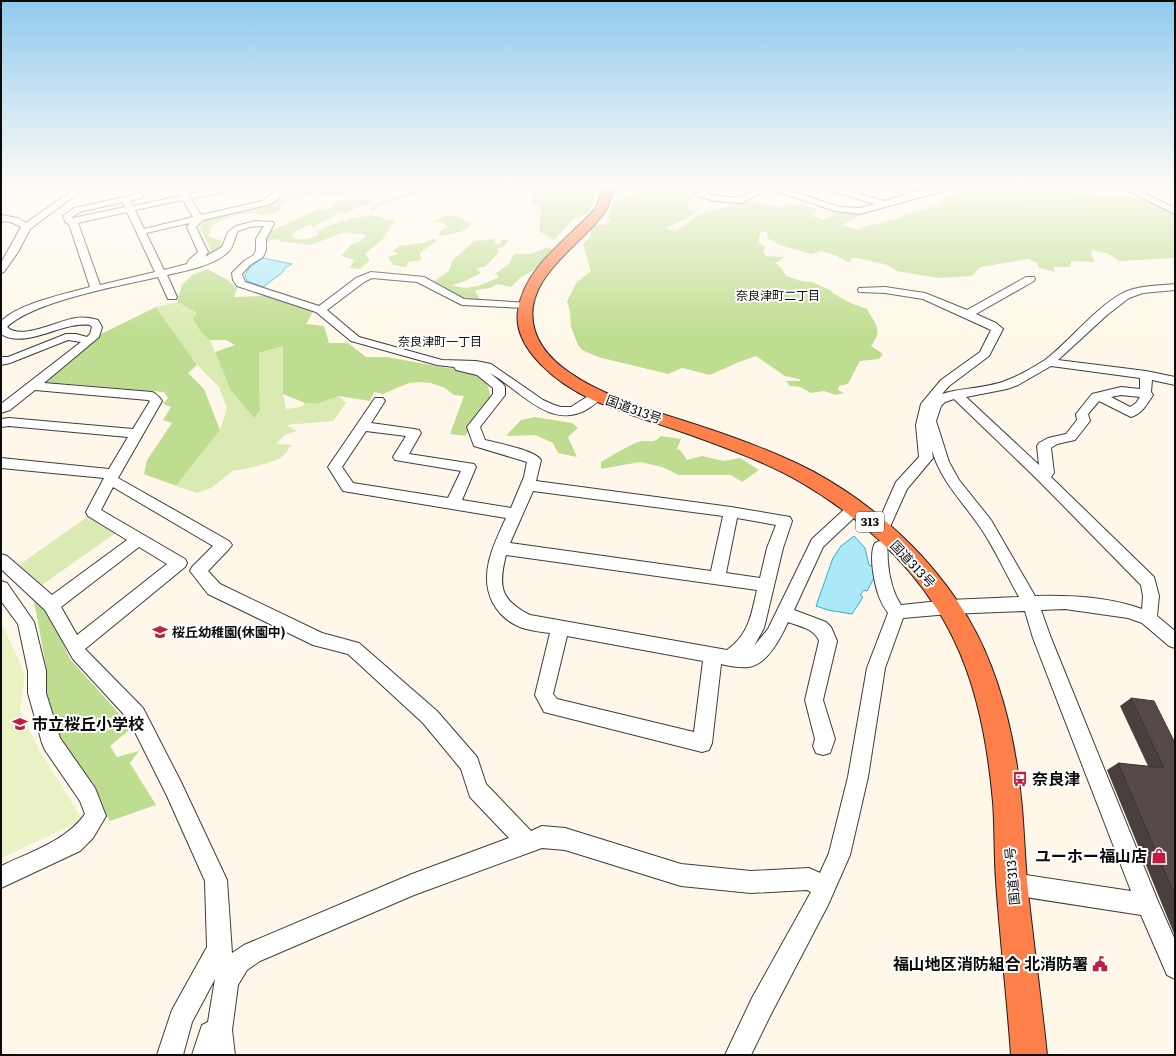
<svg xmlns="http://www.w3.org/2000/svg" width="1176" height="1056" font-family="Literata,'Noto Sans JP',serif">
	<rect width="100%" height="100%" fill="#fff8ea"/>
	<path fill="#d9ebb2" d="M177,302L197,313L201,332L210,340L231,391L253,417L260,410L259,353L283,346V394L286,409L301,407L305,403L317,404L339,396L346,403L333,421L286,425L297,431L285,435L276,444L291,445L286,453L279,459L258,466L233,471L211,488L197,493L176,486L220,430L227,408L219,387L197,365L156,307Z
		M90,515L117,532L42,585L19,565Z"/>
	<path fill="#bfdd90" d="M329,185H382C369,187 328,202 318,193L295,199L280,206L281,210L267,215L245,213L220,221L211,226L208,236L222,241L221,249L206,257H204L211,249L200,229L201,224L207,219L271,202L288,189L336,187Z
		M402,185H421V188H433L436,191C428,195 425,193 418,195C406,197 387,202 376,208L381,210L369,211C379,199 394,199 407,191L408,186Z
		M553,185H596C593,194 593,204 589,213L573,219L554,240L539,231L541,207L531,203L532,193Z
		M619,185H700L702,188L688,203V209L697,211L690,217L665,228L676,231L698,215L728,206L732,202L746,201L779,207L785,204L811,207L819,210L811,212L814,216L824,220L831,217L833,212L860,215L842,225L858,230L867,226L896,219L907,214L943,204L942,199L981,187L997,189L1016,185H1038L1083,194L1109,197L1123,196L1149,200L1175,213V258L1119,261L1109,254L1092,250L1091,254L1095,262L1071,261L1070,267H1053L1055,272L1038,267V263L1028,259L980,267L972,276L939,278L897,271L888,265L857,258H852L850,263L835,255L821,251L811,254L780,245L767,238V232L761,231L758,240L760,244L766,247L763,251L766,256L785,257L776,263L782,269L786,276L801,281L812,282L830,290L834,294L853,304L867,309C876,325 883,330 871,346L883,354L879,359L860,361L848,384L839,386L838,390L844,393L836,395L824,391L811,393L800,387L790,386L786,381H801L799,379L785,376L756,356L739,362L710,375L682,368L668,374L598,357L582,350L578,345L571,327L570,311L567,301L577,282L591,271L583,244L591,236V228L594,224L602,225L611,222L608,216L613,202L621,203L627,196L633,194L636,190Z
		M356,200H373V202C365,207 355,207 347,213L340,212L312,228L311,224C304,227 294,230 291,237C302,241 309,240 319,234L317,232C333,223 358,214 376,216C383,217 387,221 394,220L396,222L390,227L385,237L365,254L370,260L360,269L350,268L354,260L341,256L352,244L361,241L366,235L344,232L311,245L279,241L278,239L271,240L265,245L266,237L271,231L320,208L326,210L339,202Z
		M447,215L456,216L470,223L469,227L461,232L439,236L440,231L447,227L443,223L434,222L441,217Z
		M434,238L437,240L420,253L421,260L408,262L406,267L393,265L388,257L398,254L393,251L399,246L423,243Z
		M494,239L496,244H500L502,239L509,241L503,247L497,248L499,252L485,267L476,268L481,273L465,281L452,285C467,292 485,284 499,277L496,273L509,264L514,254H531L548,247L552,250L534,270L521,277L511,287L498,284L490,288L475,290L480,300L463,299L434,281L449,271L452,261L474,241Z
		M207,269L226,279L237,288L234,297L265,296L313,312L306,324L324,326L329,343H348L366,357H387L447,368L461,369L479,374L486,380L491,399L465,436L450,434L464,396L454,395L445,388L431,383L418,382L409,383L383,394L374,392L370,401L339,396L317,404L305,403L283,394V346L259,353L260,410L254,418L231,391L215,352L235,345L226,340H210L201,332L193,318L197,313L177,302L182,285L192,275Z
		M156,307L197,365L188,373L204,389L220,430L176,486L144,474L147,460L172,423L163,420L171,407L163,404L168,398L164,392L44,382L101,334Z
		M535,417L572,423L578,428L568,437L577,457L558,453L553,443L535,435L506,436L521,420Z
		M661,436L681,439L677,449L680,450L687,460L702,456L724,461L740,458L759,470L742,482L731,475H679L662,467L640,462L601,469V462C612,456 625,447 638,442C646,439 654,445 661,436Z
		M32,594L48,610L70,659L132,728L110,746L117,757L139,751L130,763L156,805L110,821L58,742L41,672L46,667L36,611Z"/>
	<path fill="#e9f2c4" d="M4,628L25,675L20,710L40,752L83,820L1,858V629Z"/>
	<path fill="#abe9f9" stroke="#2eadd5" d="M263,258L292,264L286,267L282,273L263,287L247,281L245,275L250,267Z
		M854,536L865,548L869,565L874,567L875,576L867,591L864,590L860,595L863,597L852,614L828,610L816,606L833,558L841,546Z"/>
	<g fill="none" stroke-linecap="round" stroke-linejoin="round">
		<g stroke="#3e3e3e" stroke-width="2">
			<path id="minor" d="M1,185H9L1,188Z
				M80,185H89L30,229L18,252L4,272L1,273V263L21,227L11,222L1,221V215L18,218L26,223Z
				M129,185H137L143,196L142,198L130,201L133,206L181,196L174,185H182L188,194L233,185H248L244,187L191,199L201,215L262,201L284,185H293L274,202L268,205L203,220L196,227L208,252L205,257L222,247L228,232L236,226L256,221L273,222L274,224L266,239V250L263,257L250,265L242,274L245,282L319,306L356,278L371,272L424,277L464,299L530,303L531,305L530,307L526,308L462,305L417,282L372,278L364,282L327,310L359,337L442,360L476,361L491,364L543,400L554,405L561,407H571L593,393H601L603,396C599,402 592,406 586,410C549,430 519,389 490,373L503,384L505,387V395L480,427L485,440C497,443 535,450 541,460L536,481L731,507L790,517L792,521L783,548L764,628L754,646L768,629L812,539L849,505L854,504L859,505L861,509L859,513L823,547L794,610L826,622L831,627L837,641L823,700L835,739L830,753L823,755L816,753L813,746L815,739L805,700L819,641C815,629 799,626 788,622C781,637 768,664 749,667C740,668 729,666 721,664L712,743L709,750L702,752L544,712L535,695L550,633C542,632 534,631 526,629C512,625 500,616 493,603C478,575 494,544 506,518L343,491L328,467L375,398H383L385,401L371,423L414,429L419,430L421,433L409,454L474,464L476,467L462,500L511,508L524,477L527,462L474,446L467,427L493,394V388L477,375L456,370L454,367L437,365L351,341L316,312L237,286L233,280L232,273L244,261L254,255L256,250V239L264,226L250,227L238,231C234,238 234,246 229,251C216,265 185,271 167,275L177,297L176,299H168L158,277C119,286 34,301 7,327C21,341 59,320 76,318C83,317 91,318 98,320L102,327L99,337L44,383L152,392C157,394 159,397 162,401L118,478L229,541L232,545L229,549L208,571L220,584L322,633L359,643L437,711L477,757L486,784L531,831L542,826L565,828L681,864L751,871L809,868L820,873L829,853L848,777L867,668L888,613C885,609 882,604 880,599C875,587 868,555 875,543L880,541L885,543C889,549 887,555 888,562C889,576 893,593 901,605L949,600L1019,597C1006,574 995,549 980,527C963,502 940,480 932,450L933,458L907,489L889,529L884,531L879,529L877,525L896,482L919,457L916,425L921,404L941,380L980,352L991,330L923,299L885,293L859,292L858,290L859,288L885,287L925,293L967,310L1026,277H1034L1035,279L1034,281L976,314L996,323L1003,329L989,356L949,386L942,394C963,387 989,389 1010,379C1022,374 1034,367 1045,360C1070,341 1094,309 1121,294C1137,285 1157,286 1175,284V290L1143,293L1129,298L1107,315L1058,360L1146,371L1175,377V385L1152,380L1151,392L1153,395C1147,404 1142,414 1131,417L1099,401L1088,414L1090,421L1075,440L1057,444L1051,448L1054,473L1051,477L1154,577L1159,596L1157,616L1175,631V648L1169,646L1142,623L1128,618L1065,609L1041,610L1051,638L1157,899L1175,940V979L1167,975L1141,915L1012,895L1004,892L1001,884L1004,876L1012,873L1131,891L1033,638L1025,611L949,614L903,618L885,668L868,777L850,855L828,905L770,1016L751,1055H725L752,998L811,892L807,890L751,893L681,886L565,850L542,848L414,895L260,961L247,970L238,985L232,1030L235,1055H192L202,1025L208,1022L215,979L192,1022L183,1055H157L172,1010L207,947L205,881L167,796L129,720L73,659L45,610L1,569V554L7,556L52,595L127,540L88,516L86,512L104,478L1,468V458L109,469L128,437L9,426L1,427V419L9,418L133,429L150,401L148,400L35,390L10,410L1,413V404L81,342L68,340L10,363L1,365V357H8L66,334H76L87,337L90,334L92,327L90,325C63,321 25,350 1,334V321C20,303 65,294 90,287L69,224L66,223L63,216L74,208L134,195ZM183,200L193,217L144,229L135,210ZM123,202L125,207L73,218L72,217L80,212ZM127,212L155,272L100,285L78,223ZM190,223L187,227L198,252L188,261L187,264L164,270L146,233ZM1051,366L1140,378V389L1121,387L1092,394L1076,414L1077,420L1066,434L1048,438L1039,443L1037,446L1039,465L966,397L1007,389L1018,385ZM1121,395L1140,397L1136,403L1130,407L1111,397ZM954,399L1038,480L1141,585L1143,596L1142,609C1109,597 1071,595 1035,596L991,520L959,480L949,462L936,421L941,406L945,402ZM366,431L406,436L393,457L395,460L461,471L448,498L353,483L342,467ZM113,487L213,546L192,567L190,571L208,594L313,645L348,654L423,723L461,769L470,797L509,838L412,874L244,945L232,953L227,880L181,782L143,708L85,649L185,567L187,563L185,559L101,510ZM533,491L723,516L711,571L510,543ZM737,518L776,525L767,548L760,578L726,573ZM139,547L167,564L77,635L61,607ZM506,555L757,590C751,616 749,634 727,650L530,615C500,600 498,586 506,555ZM567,636L703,661L694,732L557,699L553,694Z
				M707,185H716L706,193C714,195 734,199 741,197C756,192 756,185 774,185L839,207L860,208L875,204L820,187L819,185H831L884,201L905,195L879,187L878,185H890L914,192L946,185H959L958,187L860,214L835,211L768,188L742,203L715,201L697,196L696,194Z
				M1117,185H1127L1175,208V214Z
				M1,581L7,583L34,622L46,671V693L60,738L95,788L106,816L93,838L80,851L1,888V866C30,852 66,841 85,814L80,801L45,750L42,743L28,693V671L18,624L1,601Z"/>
		</g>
		<g stroke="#1c1c1c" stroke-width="2">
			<path id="highway" d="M602,185H614C612,195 610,204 605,212C580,247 519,280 535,331C553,388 662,412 712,430C747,442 782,455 814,472C876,506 932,557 968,618C1001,674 1016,742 1022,807C1024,832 1025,857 1027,882C1033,940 1041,997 1047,1055H1011C1007,997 1000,939 996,881C994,855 995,828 993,802C987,735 974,667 937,609C904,557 855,514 802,483C770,464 734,451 699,438C664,425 627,415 593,400C561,386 512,350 518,311C524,267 568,239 595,209L600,198Z"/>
		</g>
		<use href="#minor" fill="#fff" fill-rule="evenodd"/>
		<use href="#highway" fill="#fd7f4a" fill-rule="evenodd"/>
	</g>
	<path fill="#49403d" d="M1131,698L1175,743V936L1107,770L1118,763L1148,766L1120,706Z"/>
	<path fill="#554a47" stroke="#3c3432" d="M1131,698L1154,701L1175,743V896L1118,763L1164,768Z"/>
	<linearGradient id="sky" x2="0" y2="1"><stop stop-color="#8fc9ef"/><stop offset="0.56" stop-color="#fffcf6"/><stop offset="1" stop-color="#fffcf6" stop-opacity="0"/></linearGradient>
	<rect width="1176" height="333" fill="url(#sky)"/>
	<defs>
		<g id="school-bare" transform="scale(1.2)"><path d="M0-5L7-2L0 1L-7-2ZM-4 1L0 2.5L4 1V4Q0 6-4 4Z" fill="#c21d3f" stroke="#fff" stroke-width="2.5" paint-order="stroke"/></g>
		<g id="bus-bare" transform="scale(1.2)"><path d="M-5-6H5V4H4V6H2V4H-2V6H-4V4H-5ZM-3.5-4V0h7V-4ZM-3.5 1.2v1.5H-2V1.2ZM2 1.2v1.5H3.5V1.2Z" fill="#c21d3f" stroke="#fff" stroke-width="2.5" paint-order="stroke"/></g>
		<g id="shop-bare" transform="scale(1.2)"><path d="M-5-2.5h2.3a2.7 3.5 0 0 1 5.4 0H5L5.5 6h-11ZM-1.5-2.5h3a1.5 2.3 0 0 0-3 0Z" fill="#c21d3f" stroke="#fff" stroke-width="2.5" paint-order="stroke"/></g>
		<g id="civic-bare" transform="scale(1.2)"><path d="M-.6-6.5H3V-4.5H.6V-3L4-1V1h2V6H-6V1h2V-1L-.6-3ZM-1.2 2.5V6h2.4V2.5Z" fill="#c21d3f" stroke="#fff" stroke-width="2.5" paint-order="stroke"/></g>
	</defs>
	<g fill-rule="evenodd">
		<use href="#school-bare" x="160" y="632"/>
		<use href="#school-bare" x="20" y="724"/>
		<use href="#bus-bare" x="1020" y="779"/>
		<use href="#shop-bare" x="1159" y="856"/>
		<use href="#civic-bare" x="1100" y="964"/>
	</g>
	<g text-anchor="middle" stroke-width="4" stroke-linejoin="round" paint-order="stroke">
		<g font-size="12" fill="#0b0b0b" stroke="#fff">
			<text x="778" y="300">奈良津町二丁目</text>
			<text x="440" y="346">奈良津町一丁目</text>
		</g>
		<rect fill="#fff" stroke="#545454" stroke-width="1" x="856" y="512" width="28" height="20" rx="3"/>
		<g font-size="12" font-weight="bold" fill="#0b0b0b">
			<text x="870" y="526">313</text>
		</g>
		<g font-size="13" fill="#0b0b0b" stroke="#fff">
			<text transform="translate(634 409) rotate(20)" y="5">国道313号</text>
			<text transform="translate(913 564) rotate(47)" y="5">国道313号</text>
			<text transform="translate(1012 876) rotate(-95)" y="5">国道313号</text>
		</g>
		<g font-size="13" font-weight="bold" fill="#0b0b0b" stroke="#fff" text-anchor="start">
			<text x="172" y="637">桜丘幼稚園(休園中)</text>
		</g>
		<g font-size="16" font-weight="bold" fill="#0b0b0b" stroke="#fff" text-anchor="start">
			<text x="32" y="730">市立桜丘小学校</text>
			<text x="1032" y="785">奈良津</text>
			<text x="1147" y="862" text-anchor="end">ユーホー福山店</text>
			<text x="1088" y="970" text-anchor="end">福山地区消防組合 北消防署</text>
		</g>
	</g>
	<rect width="1176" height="1056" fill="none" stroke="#0b0b0b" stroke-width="4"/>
</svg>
